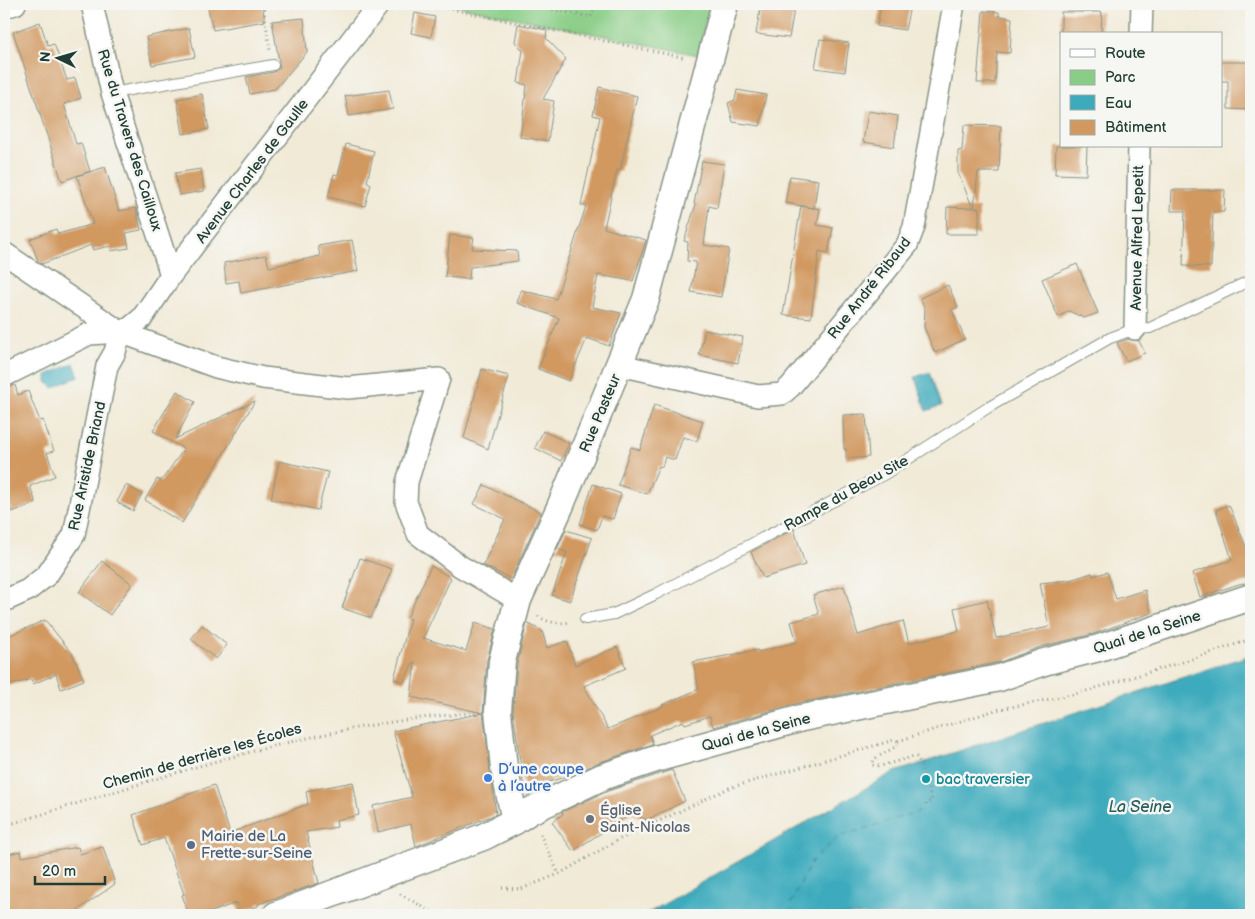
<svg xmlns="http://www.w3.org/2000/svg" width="1255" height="919" font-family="'Balsamiq Sans',sans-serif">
	<rect width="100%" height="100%" fill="#f6f6f2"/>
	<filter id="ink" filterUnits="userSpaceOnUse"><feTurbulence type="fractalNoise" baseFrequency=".02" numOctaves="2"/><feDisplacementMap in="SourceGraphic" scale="10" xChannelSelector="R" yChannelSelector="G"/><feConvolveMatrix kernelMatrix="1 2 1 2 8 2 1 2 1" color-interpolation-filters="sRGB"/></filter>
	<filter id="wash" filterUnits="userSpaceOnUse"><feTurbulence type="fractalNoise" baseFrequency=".0096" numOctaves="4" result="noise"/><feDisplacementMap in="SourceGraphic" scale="20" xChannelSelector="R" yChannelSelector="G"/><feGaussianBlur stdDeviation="1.12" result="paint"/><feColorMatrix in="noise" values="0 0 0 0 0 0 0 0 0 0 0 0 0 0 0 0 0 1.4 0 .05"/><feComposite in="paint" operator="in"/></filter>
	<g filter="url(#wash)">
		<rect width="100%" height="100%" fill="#f1ead7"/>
		<path fill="#89cd86" stroke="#54855d" d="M447,4H710L698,55Z"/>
		<path fill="#3eabbd" stroke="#2e7478" d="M74,363L79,376L53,388L47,382V375Z
			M930,372L941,406L926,411L915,377Z
			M1251,655V915H645L892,773Z"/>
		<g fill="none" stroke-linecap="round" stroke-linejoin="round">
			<path stroke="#285e5d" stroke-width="1" stroke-dasharray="6 5" stroke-linecap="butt" d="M792,915L791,903L811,862L838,837L926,809"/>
		</g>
		<g id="blocks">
			<path fill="#d19960" d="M207,4H262L265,21L213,30Z
				M761,4H795L789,38L756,34Z
				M881,4L910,6L905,30L877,26Z
				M983,11L999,12V16L1012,18L1010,53L997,52L995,83H977Z
				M1061,12H1102L1101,34H1061Z
				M415,13L435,17L431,37L411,33Z
				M304,18L307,52L275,89L250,94L246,77L274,72L280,67L272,21Z
				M40,22L48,46L54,44L67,80L75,78L81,98L64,104L76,144L81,143L90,171L62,181L13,32Z
				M518,24L547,30L546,38L566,59L543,99L554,101L548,141L520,137L527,85L518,83L523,50L515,42Z
				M189,28L195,57L152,65L146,37Z
				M820,39L849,43L845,72L815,68Z
				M1221,62H1251V110L1228,109V81H1221Z
				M599,87L637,96L620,171L617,170L604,228L646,240L633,281L598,275L592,307L621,313L609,346L587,338L569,381L538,369L559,318L517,303L521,290L556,299L586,206L581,205L600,117L593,115Z
				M389,90L393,109L349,116L345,96Z
				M737,90L766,95L760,126L733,122L728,103L735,100Z
				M202,94L209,129L183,134L177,99Z
				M868,111L898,116L894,147L863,142Z
				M964,125L1001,126L999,172H978L974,208H979V234H946L947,207L973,208L958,173V151L962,150Z
				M346,144L374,151L367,182L371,184L365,206L328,197L334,174L338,175Z
				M1056,146H1087L1086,175L1055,174Z
				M702,161L724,164L717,208L709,206L704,245L729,249L721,297L691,292L696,262L687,261L688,242L684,241L696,204H694Z
				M105,167L119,211L136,208L141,230L126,233L129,248L111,251L110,246L93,250L91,245L42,264L38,261L30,239L56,229L58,234L93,224L77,176Z
				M201,169L204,191L179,195L175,173Z
				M790,176L818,180L814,208L785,203Z
				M1172,190H1225L1224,212H1213L1211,267L1183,266L1185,211H1171Z
				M801,206L820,209L817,225L833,228L828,253L819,251L811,318L783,315Z
				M450,235L474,238L472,249L517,251L518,261L470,267L469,279L445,277Z
				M352,240L358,271L241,293L239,281L226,283L224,263L266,255L269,267L320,256L318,246Z
				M1077,264L1098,313L1084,318L1069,311L1058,317L1042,279Z
				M948,285L958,307L952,310L965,339L935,353L924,327L925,310L920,298Z
				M705,330L743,337L738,363L699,355Z
				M1128,339L1139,341L1145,353L1126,361L1117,343Z
				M482,369L509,376L488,449L464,438Z
				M15,385L18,395L28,391L40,421L43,420L54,451L47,453L55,476L30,486L36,503L12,512L8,502L4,504V388Z
				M177,391L195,402L175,439L255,401L182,523L145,500L157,479L161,481L184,449L153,431Z
				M654,405L703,421L697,441L683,437L675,460L665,457L662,467L659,466L647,494L618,485L631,447L640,450Z
				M866,414L869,457L846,459V449H844L843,415Z
				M543,431L569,443L561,461L535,448Z
				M279,461L328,472L318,510L271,499Z
				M593,484L621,494L613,519L602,516L597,530L580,524Z
				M126,485L142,494L133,511L117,502Z
				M484,485L541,512L511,579L483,565L505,519L474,504Z
				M1229,505L1249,554L1251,553V582L1239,584L1200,597L1192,573L1232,560L1216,510Z
				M794,529L805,565L763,578L751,552Z
				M566,530L592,538L570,601L552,595L567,552L557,549Z
				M360,558L392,569L371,618L342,608Z
				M102,561L132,584L110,615L79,592Z
				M431,566L451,578L423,638L466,651L475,623L495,629L487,660L483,713L411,697L415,662H413L404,682L394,679L410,619L407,618Z
				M1107,572L1116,599L1145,590L1151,613L1093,634L1040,647L1000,662L799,703L713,727L710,716L685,724L683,721L650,735L653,744L597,763L572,775L524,789L513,711L517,664L527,623L542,631L547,648L567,641L575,665L617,647L626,668L584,686L608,729L662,707V705L699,689L693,662L758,650V652L797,642L791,622L819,614L813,595L844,586L858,635L903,621L909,643L959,631L954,608L987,600L996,638L1049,627L1040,583L1070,580L1092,573L1093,576Z
				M45,620L72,653L84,680L61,689L56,674L33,684L31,679L4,687V638Z
				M202,625L227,645L216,659L191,639Z
				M483,713L496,814L416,846L411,824L378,832L373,806L412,797L393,731Z
				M672,770L685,801L646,820L632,813L573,851L552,822L563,814L562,812L608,791Z
				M353,782L359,815L336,820L337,827L306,832L319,883L258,904V906L240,913L236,903L203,915H189L182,895L184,894L164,838L143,845L133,815L214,785L230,833L308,804L306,791Z
				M78,847L80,854L103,847L115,884L71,915H4V855L21,851L22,857Z"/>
		</g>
	</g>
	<g filter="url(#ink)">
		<use href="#blocks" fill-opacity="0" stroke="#889486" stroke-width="1"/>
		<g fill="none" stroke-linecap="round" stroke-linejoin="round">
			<g stroke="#889486" stroke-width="12">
				<path id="service" d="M112,93L273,65
					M585,619L614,614L656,594L885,474L989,407L1110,338L1135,329L1150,328L1251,280"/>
			</g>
			<g stroke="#889486" stroke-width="24">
				<path id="minor" d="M92,4L112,93L171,275
					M4,7L15,4
					M1141,34L1142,4
					M4,253L120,332L216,367L263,378L348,388L439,379L407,482L406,502L418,534L460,566L518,600
					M1135,329L1139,146
					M620,365L758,396L782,394L790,387L907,245L914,227L954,4
					M4,376L89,334L120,332L130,328L142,318L171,275L379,4
					M4,601L28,590L47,575L74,535L107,366L115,352L120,332"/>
			</g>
			<g stroke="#889486" stroke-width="29">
				<path id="tertiary" d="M515,821L504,768L498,711L502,661L518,600L560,507L646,299L725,4
					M276,915L483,837L515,821L530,811L602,777L659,758L802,718L999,678L1044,662L1099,648L1251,597"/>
			</g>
			<path stroke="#889486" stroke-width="3" stroke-dasharray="1 4" stroke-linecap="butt" d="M263,4L270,50
				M427,4L686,58
				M523,4L591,17L595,4
				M538,616C548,623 559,624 570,622
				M898,741L996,710L1076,694L1186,661L1251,639
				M4,826C159,779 313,723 475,713
				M540,834L559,874
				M502,888L521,889L559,874L618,840L729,788L894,740L898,741L897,746L874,759L872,765L881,766L915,756L918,758L932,801L926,803V809
				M400,894L434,913"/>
			<use href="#service" stroke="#fff" stroke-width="10"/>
			<use href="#minor" stroke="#fff" stroke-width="21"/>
			<use href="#tertiary" stroke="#fff" stroke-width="26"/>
		</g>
	</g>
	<circle fill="#3f7fe0" stroke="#f6f6f2" stroke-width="2" cx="488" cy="778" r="5"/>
	<circle fill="#0f9aa8" stroke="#f6f6f2" stroke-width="2" cx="926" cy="779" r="5"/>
	<circle fill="#6b7280" stroke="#f6f6f2" stroke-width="2" cx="590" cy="819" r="5"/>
	<circle fill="#5c6f8a" stroke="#f6f6f2" stroke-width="2" cx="191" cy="845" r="5"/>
	<g text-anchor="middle" stroke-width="5" stroke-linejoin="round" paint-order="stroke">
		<g font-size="15" fill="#1f3d34" stroke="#f6f6f2">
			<text transform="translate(130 140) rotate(73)" y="5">Rue du Travers des Cailloux</text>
			<text transform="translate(252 171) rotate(-53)" y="5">Avenue Charles de Gaulle</text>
			<text transform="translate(1137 238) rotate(-89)" y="5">Avenue Alfred Lepetit</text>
			<text transform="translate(869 288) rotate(-52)" y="5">Rue André Ribaud</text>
			<text transform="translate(600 413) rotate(-67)" y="5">Rue Pasteur</text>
			<text transform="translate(87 466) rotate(-78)" y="5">Rue Aristide Briand</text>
			<text transform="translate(846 493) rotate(-29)" y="5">Rampe du Beau Site</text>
			<text transform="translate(1147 632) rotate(-18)" y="5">Quai de la Seine</text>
			<text transform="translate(756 732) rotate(-15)" y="5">Quai de la Seine</text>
			<text transform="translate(202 756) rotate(-16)" y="5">Chemin de derrière les Écoles</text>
		</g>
		<g font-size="15" fill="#366cbe" stroke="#f6f6f2" text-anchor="start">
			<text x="498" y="774">D’une coupe<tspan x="498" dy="17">à l’autre</tspan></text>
		</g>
		<g font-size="15" fill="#0d838f" stroke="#f6f6f2" text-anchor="start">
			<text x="936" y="784">bac traversier</text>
		</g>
		<g font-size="15" fill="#5b616d" stroke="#f6f6f2" text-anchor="start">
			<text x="600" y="815">Église<tspan x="600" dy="17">Saint-Nicolas</tspan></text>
		</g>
		<g font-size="15" fill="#4e5e75" stroke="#f6f6f2" text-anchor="start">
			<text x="201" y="841">Mairie de La<tspan x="201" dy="17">Frette-sur-Seine</tspan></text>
		</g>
		<g font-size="16" font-style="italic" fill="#285e5d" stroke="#f6f6f2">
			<text x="1140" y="812">La Seine</text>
		</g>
	</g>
	<rect width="1255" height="919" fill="none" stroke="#f6f6f2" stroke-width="20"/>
	<rect x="1060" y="32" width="162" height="115" fill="#f6f6f2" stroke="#a0aca6"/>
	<rect x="1070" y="49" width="25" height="8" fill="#ffffff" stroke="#a0aca6"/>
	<text x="1105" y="58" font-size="15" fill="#1f3d34">Route</text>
	<rect x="1070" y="70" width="25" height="15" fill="#89cd86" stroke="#a0aca6"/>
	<text x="1105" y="82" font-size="15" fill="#1f3d34">Parc</text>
	<rect x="1070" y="95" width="25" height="15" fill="#3eabbd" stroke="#a0aca6"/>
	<text x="1105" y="108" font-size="15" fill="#1f3d34">Eau</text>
	<rect x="1070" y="120" width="25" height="15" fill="#d19960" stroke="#a0aca6"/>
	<text x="1105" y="132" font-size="15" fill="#1f3d34">Bâtiment</text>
	<g transform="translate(58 58) rotate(275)" stroke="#f6f6f2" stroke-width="4" paint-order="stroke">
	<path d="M0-4L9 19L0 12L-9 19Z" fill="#1f3d34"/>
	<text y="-8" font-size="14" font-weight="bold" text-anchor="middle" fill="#1f3d34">N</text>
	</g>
	<path d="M35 876v8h70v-8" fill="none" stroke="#1f3d34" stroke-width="2.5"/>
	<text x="42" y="876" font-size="15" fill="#1f3d34" stroke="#f6f6f2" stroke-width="4" paint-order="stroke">20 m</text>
</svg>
